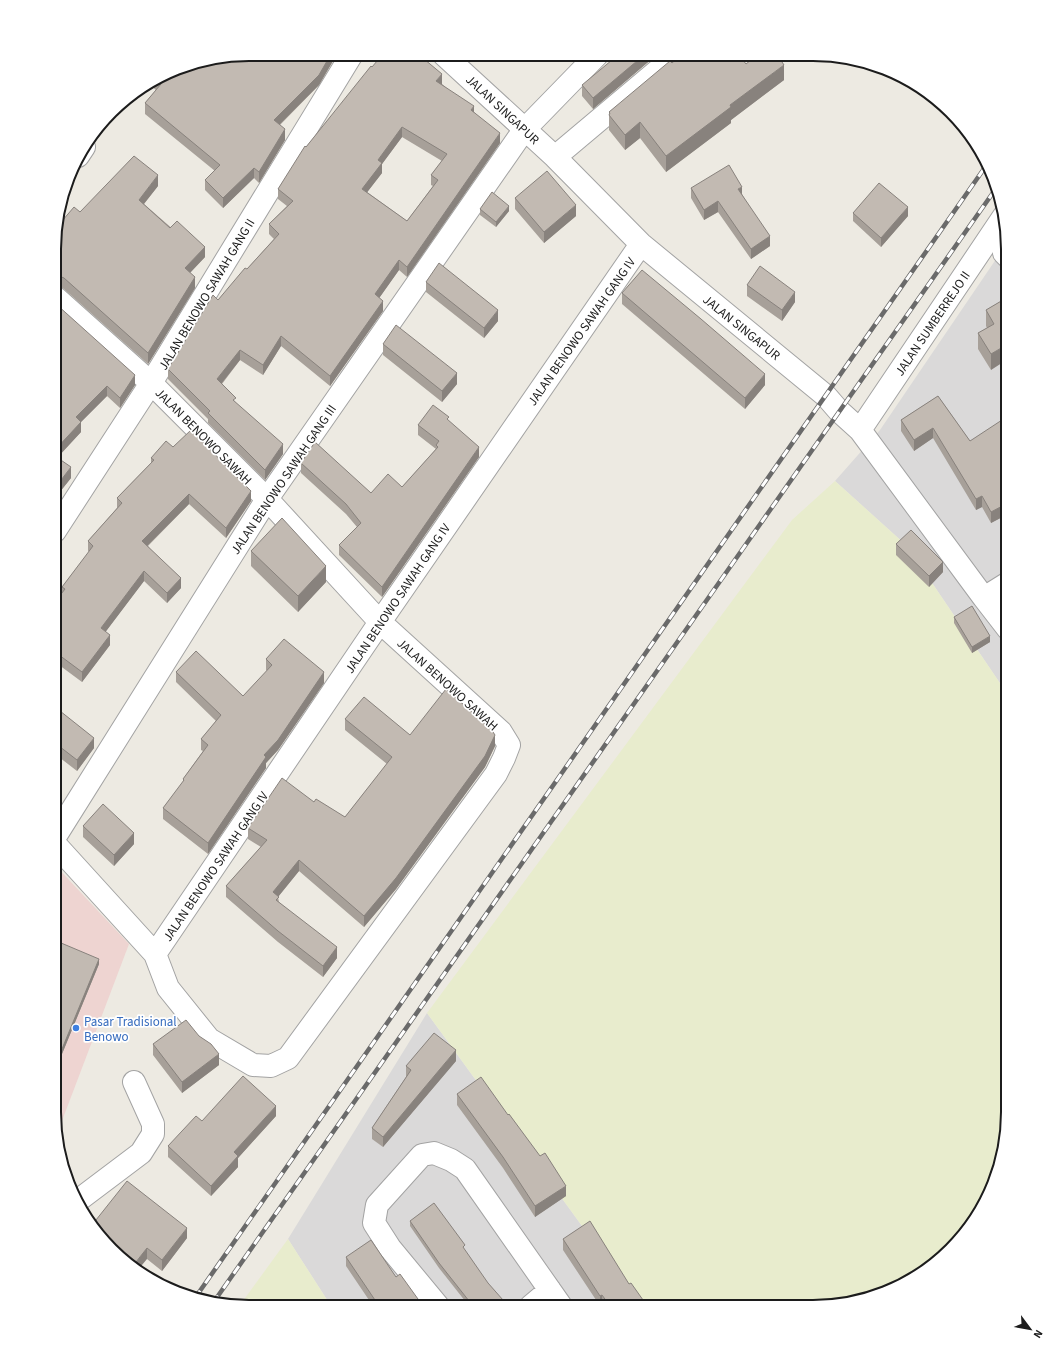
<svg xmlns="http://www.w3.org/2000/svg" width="1062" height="1361" font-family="'Source Sans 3',sans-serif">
	<rect width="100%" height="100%" fill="#edeae2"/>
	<path fill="#dad9d9" d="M1007,243L1008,249V695L907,546L835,481L880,430Z
		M427,1013L641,1307L331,1306L288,1239Z"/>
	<path fill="#eed4d1" d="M54,864L129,944L57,1134L54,1112Z"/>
	<path fill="#e8eccd" d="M835,481L907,546L1008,695V1125L998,1175L975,1221L941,1259L899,1287L863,1300L813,1307H641L427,1013L792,520Z
		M288,1239L331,1306L240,1305Z"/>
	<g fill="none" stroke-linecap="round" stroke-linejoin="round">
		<g stroke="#a3a3a3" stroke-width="24">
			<path id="minor" d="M444,55L555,157L641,244L826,396L839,411L860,430L984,598L1008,629
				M78,156L84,147
				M555,157L668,62
				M1004,220V253L1008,257
				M860,430L1004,216
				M55,531L151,383L352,54
				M984,598L1008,583
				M55,837L267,499L524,130L597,55
				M55,844L155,954L168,988L209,1039L253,1065L271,1066L288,1058L496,774L504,758L509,745L501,732L380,622L267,499L151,383L56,298
				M155,954L380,622L641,244
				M76,1202L141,1153L153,1134V1124L134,1082
				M438,1306L390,1248L374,1223L377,1205L422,1155L434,1153L451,1160L465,1169L561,1306
				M531,1306L550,1290"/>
		</g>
		<use href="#minor" stroke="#fff" stroke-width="22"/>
		<g stroke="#6a6a6a" stroke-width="4.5">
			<path id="rail" d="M195,1298L988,163
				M213,1303L997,187"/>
		</g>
		<use href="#rail" stroke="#fff" stroke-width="3" stroke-dasharray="9" stroke-linecap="butt"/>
	</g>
	<path fill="#a7a099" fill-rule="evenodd" d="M249,54H337L319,85L280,125L285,140L259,183L254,178L223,208L205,190V180L215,171L145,114V103L156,90L150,85L186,64Z
		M654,55V57L593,109L582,96V85Z
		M672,63L746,64L784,80L731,120V123L666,172L640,138L625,150L609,130V112Z
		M372,67L442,84L474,112L500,143L407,277L399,270L379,298L383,311L330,386L281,346L263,375L240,360L222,384L236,403L283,454L265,480L208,423V419L168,379V369L218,300L247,269L274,239L269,234V224L287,206L278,199V189L306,147ZM402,137L442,161L431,175V185L433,186L407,221L367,192L382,173V164Z
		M158,186L144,204L205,257L190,273L195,288L148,364L64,289L59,286H56V228L80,212Z
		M691,188L742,194L770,246L751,259L718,212L704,220L691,198Z
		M515,198L576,216L544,243L515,209Z
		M480,209L509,211L496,227L480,215Z
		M853,213L908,216L881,247L853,221Z
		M1008,275V294L1007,292V276Z
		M426,282L498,321L484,338L426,292Z
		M747,285L795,302L782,321L747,296Z
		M622,293L765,385L745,409L622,304Z
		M1008,297L991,370L978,349V333L987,328L986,326V310Z
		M56,304L135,385L120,408L107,396L81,422V432L58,457L71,478L55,498Z
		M383,344L457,384L442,402L383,355Z
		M938,396L970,441L1008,430V514L991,523L982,507L976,510L933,438L914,451L901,431V420Z
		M449,421L479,457L382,597L339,555V545L357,527L346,514L301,473V463L371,493L402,487L436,449L418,435V425Z
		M173,447L251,501L226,538L189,504L148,546L181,588L167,603L144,581L105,632L110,645L82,682L55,662V602L62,593V587L89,552L88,551V541L117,508V498L151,463V458Z
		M896,544L943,572L929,587L896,555Z
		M251,551L326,582L298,612L251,566Z
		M954,617L990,642L972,653L954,623Z
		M266,659L324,683L278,750L266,763V768L208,854L163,819V808L183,783V779L203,751L201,750V739L216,721L176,682V672L243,696L267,671L266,670Z
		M55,707L94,748L77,771L55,754Z
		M345,719L410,735L495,746L485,767L396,889L364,927L299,871L278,897L279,902L337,958L323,977L278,942L226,897V886L261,847L248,839V828L314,802L345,817L387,764L345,730Z
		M83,826L134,844L114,866L83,837Z
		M54,940L99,964L55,1071H54Z
		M199,1036L219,1065L182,1093L153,1055V1044Z
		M456,1061L383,1147L372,1139V1128L406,1077V1066Z
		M457,1094L566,1196L535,1217L503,1168L457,1105Z
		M276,1116L238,1158V1167L211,1196L168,1157V1146L202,1121Z
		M410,1221L503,1305L502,1306H469L439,1268L410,1226Z
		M187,1238L162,1271L147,1259L103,1241Z
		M563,1239L629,1284L648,1307L602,1306V1305L600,1306L563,1250Z
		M346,1257L396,1277L418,1306H373L346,1266Z"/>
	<path fill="#88827d" d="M331,54H337L319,85L274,130V120Z
		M644,55H654V57L593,109V98Z
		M784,65V80L731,120V123L666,172V156L730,105Z
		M442,74V84L436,90V81Z
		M474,106V116L471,110Z
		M640,122V138L625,150V135Z
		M402,127V137L382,164V173L362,199V189L378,160Z
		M285,129V140L259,183V172Z
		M500,133V143L407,277V267Z
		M254,168V178L223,208V198Z
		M158,175V186L139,210V200Z
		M742,187V198L738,189Z
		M718,201V212L704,220V210Z
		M576,205V216L544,243V232Z
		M509,206V211L496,227V222Z
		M908,207V216L881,247V238Z
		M770,236V246L751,259V249Z
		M205,247V257L185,278V268Z
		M399,260V270L375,304V294Z
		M195,277V288L148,364V353Z
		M795,292V302L782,321V310Z
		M383,301V311L330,386V376Z
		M498,310V321L484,338V328Z
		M281,336V346L263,375V365Z
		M1008,344V359L991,370V354Z
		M240,350V360L217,389V379Z
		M457,373V384L442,402V391Z
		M765,374V385L745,409V398Z
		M135,375V385L120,408V398Z
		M107,386V396L81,422V432L55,460V450L76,417Z
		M933,428V438L914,451V440Z
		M283,444V454L265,480V470Z
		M479,447V457L382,597V587Z
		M71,467V478L55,498V488Z
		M251,491V501L226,538V528Z
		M189,494V504L142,551V541Z
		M982,496V507L976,510V499Z
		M1008,503V514L991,523V512Z
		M943,562V572L929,587V576Z
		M326,566V582L298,612V596Z
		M144,571V581L101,638V628Z
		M181,578V588L167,603V593Z
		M110,635V645L82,682V672Z
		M990,636V642L972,653V647Z
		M324,672V683L278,750L266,763V768L208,854V843L264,755Z
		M495,735V746L485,767L396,889L364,927V916Z
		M94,738V748L77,771V760Z
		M134,833V844L114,866V855Z
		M299,860V871L273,903V892Z
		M337,947V958L323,977V966Z
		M99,959V964L55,1071V1066Z
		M456,1050V1061L383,1147V1137Z
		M219,1054V1065L182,1093V1082Z
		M276,1106V1116L238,1158V1167L211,1196V1186L234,1152Z
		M566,1186V1196L535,1217V1206Z
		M187,1228V1238L162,1271V1260Z
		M147,1248V1259L137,1271L132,1267Z
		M602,1295V1305L600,1306V1296Z
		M418,1299V1306H413V1302Z
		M503,1300V1305L502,1306H496Z"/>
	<path fill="#c2bab2" stroke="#88827d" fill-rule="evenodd" d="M249,54H331L319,75L274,120L285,129L259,172L254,168L223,198L205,180L220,165L145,103L161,84L157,81L186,64Z
		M383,54H418L442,74L436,81L474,106L471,110L500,133L407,267L399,260L375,294L383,301L330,376L281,336L263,365L240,350L217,379L236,398L233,400L283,444L265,470L208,413L210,411L168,369L213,295L218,300L245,268L247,269L279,234L269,224L293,201L278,189L305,146L306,147L371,66L372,67ZM402,127L447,154L431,175L438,180L407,221L362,189L382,163L378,160Z
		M618,55H644L593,98L582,85Z
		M681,55H739L746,64L757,55L778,56L784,65L730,105L731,107L666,156L640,122L625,135L609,115L610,113L609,112L670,61L672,63Z
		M134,156L158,175L139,200L170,228L177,221L205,247L185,268L195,277L148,353L64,278L59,276H56V228L74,207L80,212Z
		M729,165L742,187L738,189L770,236L751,249L718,201L704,210L691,188Z
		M547,171L576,205L544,232L515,198Z
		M879,183L908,207L881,238L853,213Z
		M492,192L509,206L496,222L480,209Z
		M439,263L498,310L484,328L426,282Z
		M760,266L795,292L782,310L747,285Z
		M642,270L701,319L765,374L745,398L622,293Z
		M1008,297V344L991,354L978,333L994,324L986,310Z
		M56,304L135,375L120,398L107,386L76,417L81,422L55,450Z
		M396,325L457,373L442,391L383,344Z
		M938,396L970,441L1002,420L1008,430V503L991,512L982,496L976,499L933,428L914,440L901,420Z
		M433,405L449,417L447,419L479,447L382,587L339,545L361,523L346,504L301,463L315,442L371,493L388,474L402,487L438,447L436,445L439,441L418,425Z
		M191,430L251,491L226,528L189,494L142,541L181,578L167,593L144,571L101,628L110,635L82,672L55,652V602L65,589L62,587L93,546L88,541L122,503L117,498L154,460L151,458L166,441L173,447Z
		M55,456L71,467L55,488Z
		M282,518L326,566L298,596L251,551Z
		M911,530L943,562L929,576L896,544Z
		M972,606L990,636L972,647L954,617Z
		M284,639L324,672L278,740L264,755L266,757L208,843L163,808L184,780L183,779L208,745L201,739L221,715L176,672L196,651L243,696L272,665L266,659Z
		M446,689L491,729L495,735L485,756L396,878L364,916L299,860L273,892L279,897L276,900L337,947L323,966L278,931L226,886L267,840L248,828L282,778L314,802L316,799L345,817L392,757L345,719L364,697L410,735Z
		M55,707L94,738L77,760L55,743Z
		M103,804L134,833L114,855L83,826Z
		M54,940L99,959L55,1066L54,1065Z
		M186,1020L199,1036L211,1044L219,1054L182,1082L153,1044Z
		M434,1033L456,1050L383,1137L372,1128L411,1070L406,1066Z
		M243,1076L276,1106L234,1152L238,1156L211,1186L168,1146L196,1116L202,1121Z
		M481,1077L508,1115L509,1114L540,1156L545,1153L566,1186L535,1206L503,1157L457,1094Z
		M127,1181L187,1228L162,1260L147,1248L132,1267L103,1241L92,1225Z
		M434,1203L465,1245L463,1247L488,1283L503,1300L496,1306H473L439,1263L410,1221Z
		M590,1221L629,1284L631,1283L648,1307L610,1306L602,1295L600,1296L563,1239Z
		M371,1240L396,1277L400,1274L418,1299L413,1302L416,1306H379L346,1257Z
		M549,1300L556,1306H540Z"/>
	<circle fill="#3f7fe0" stroke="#fff" stroke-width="1.5" cx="76" cy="1028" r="4"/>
	<g text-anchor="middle" stroke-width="3.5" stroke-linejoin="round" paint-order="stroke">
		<g font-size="13" fill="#1c1c1c" stroke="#fff">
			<text transform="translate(503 109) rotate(43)" y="5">JALAN SINGAPUR</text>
			<text transform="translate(206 294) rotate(-59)" y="5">JALAN BENOWO SAWAH GANG II</text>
			<text transform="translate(932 323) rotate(-56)" y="5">JALAN SUMBERREJO II</text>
			<text transform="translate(742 327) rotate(39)" y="5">JALAN SINGAPUR</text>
			<text transform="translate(581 331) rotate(-55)" y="5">JALAN BENOWO SAWAH GANG IV</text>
			<text transform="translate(204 436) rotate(45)" y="5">JALAN BENOWO SAWAH</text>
			<text transform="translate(283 479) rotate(-56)" y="5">JALAN BENOWO SAWAH GANG III</text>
			<text transform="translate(397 598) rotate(-56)" y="5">JALAN BENOWO SAWAH GANG IV</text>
			<text transform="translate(448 684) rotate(42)" y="5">JALAN BENOWO SAWAH</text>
			<text transform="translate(215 866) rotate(-56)" y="5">JALAN BENOWO SAWAH GANG IV</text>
		</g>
		<g font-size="13" fill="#366cbe" stroke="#fff" text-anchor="start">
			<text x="84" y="1026">Pasar Tradisional<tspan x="84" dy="15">Benowo</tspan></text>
		</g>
	</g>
	<path d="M0 0H1062V1361H0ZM249 61H813A188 188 0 0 1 1001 249V1112A188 188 0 0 1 813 1300H249A188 188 0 0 1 61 1112V249A188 188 0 0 1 249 61Z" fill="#fff" fill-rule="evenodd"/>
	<path fill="none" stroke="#1c1c1c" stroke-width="2" d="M249 61H813A188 188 0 0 1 1001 249V1112A188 188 0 0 1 813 1300H249A188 188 0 0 1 61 1112V249A188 188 0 0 1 249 61Z"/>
	<g transform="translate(1030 1329) rotate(122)" stroke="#ffffff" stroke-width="3" paint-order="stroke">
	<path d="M0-3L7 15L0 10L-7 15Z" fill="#1c1c1c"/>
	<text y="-6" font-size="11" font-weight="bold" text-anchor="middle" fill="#1c1c1c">N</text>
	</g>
</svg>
